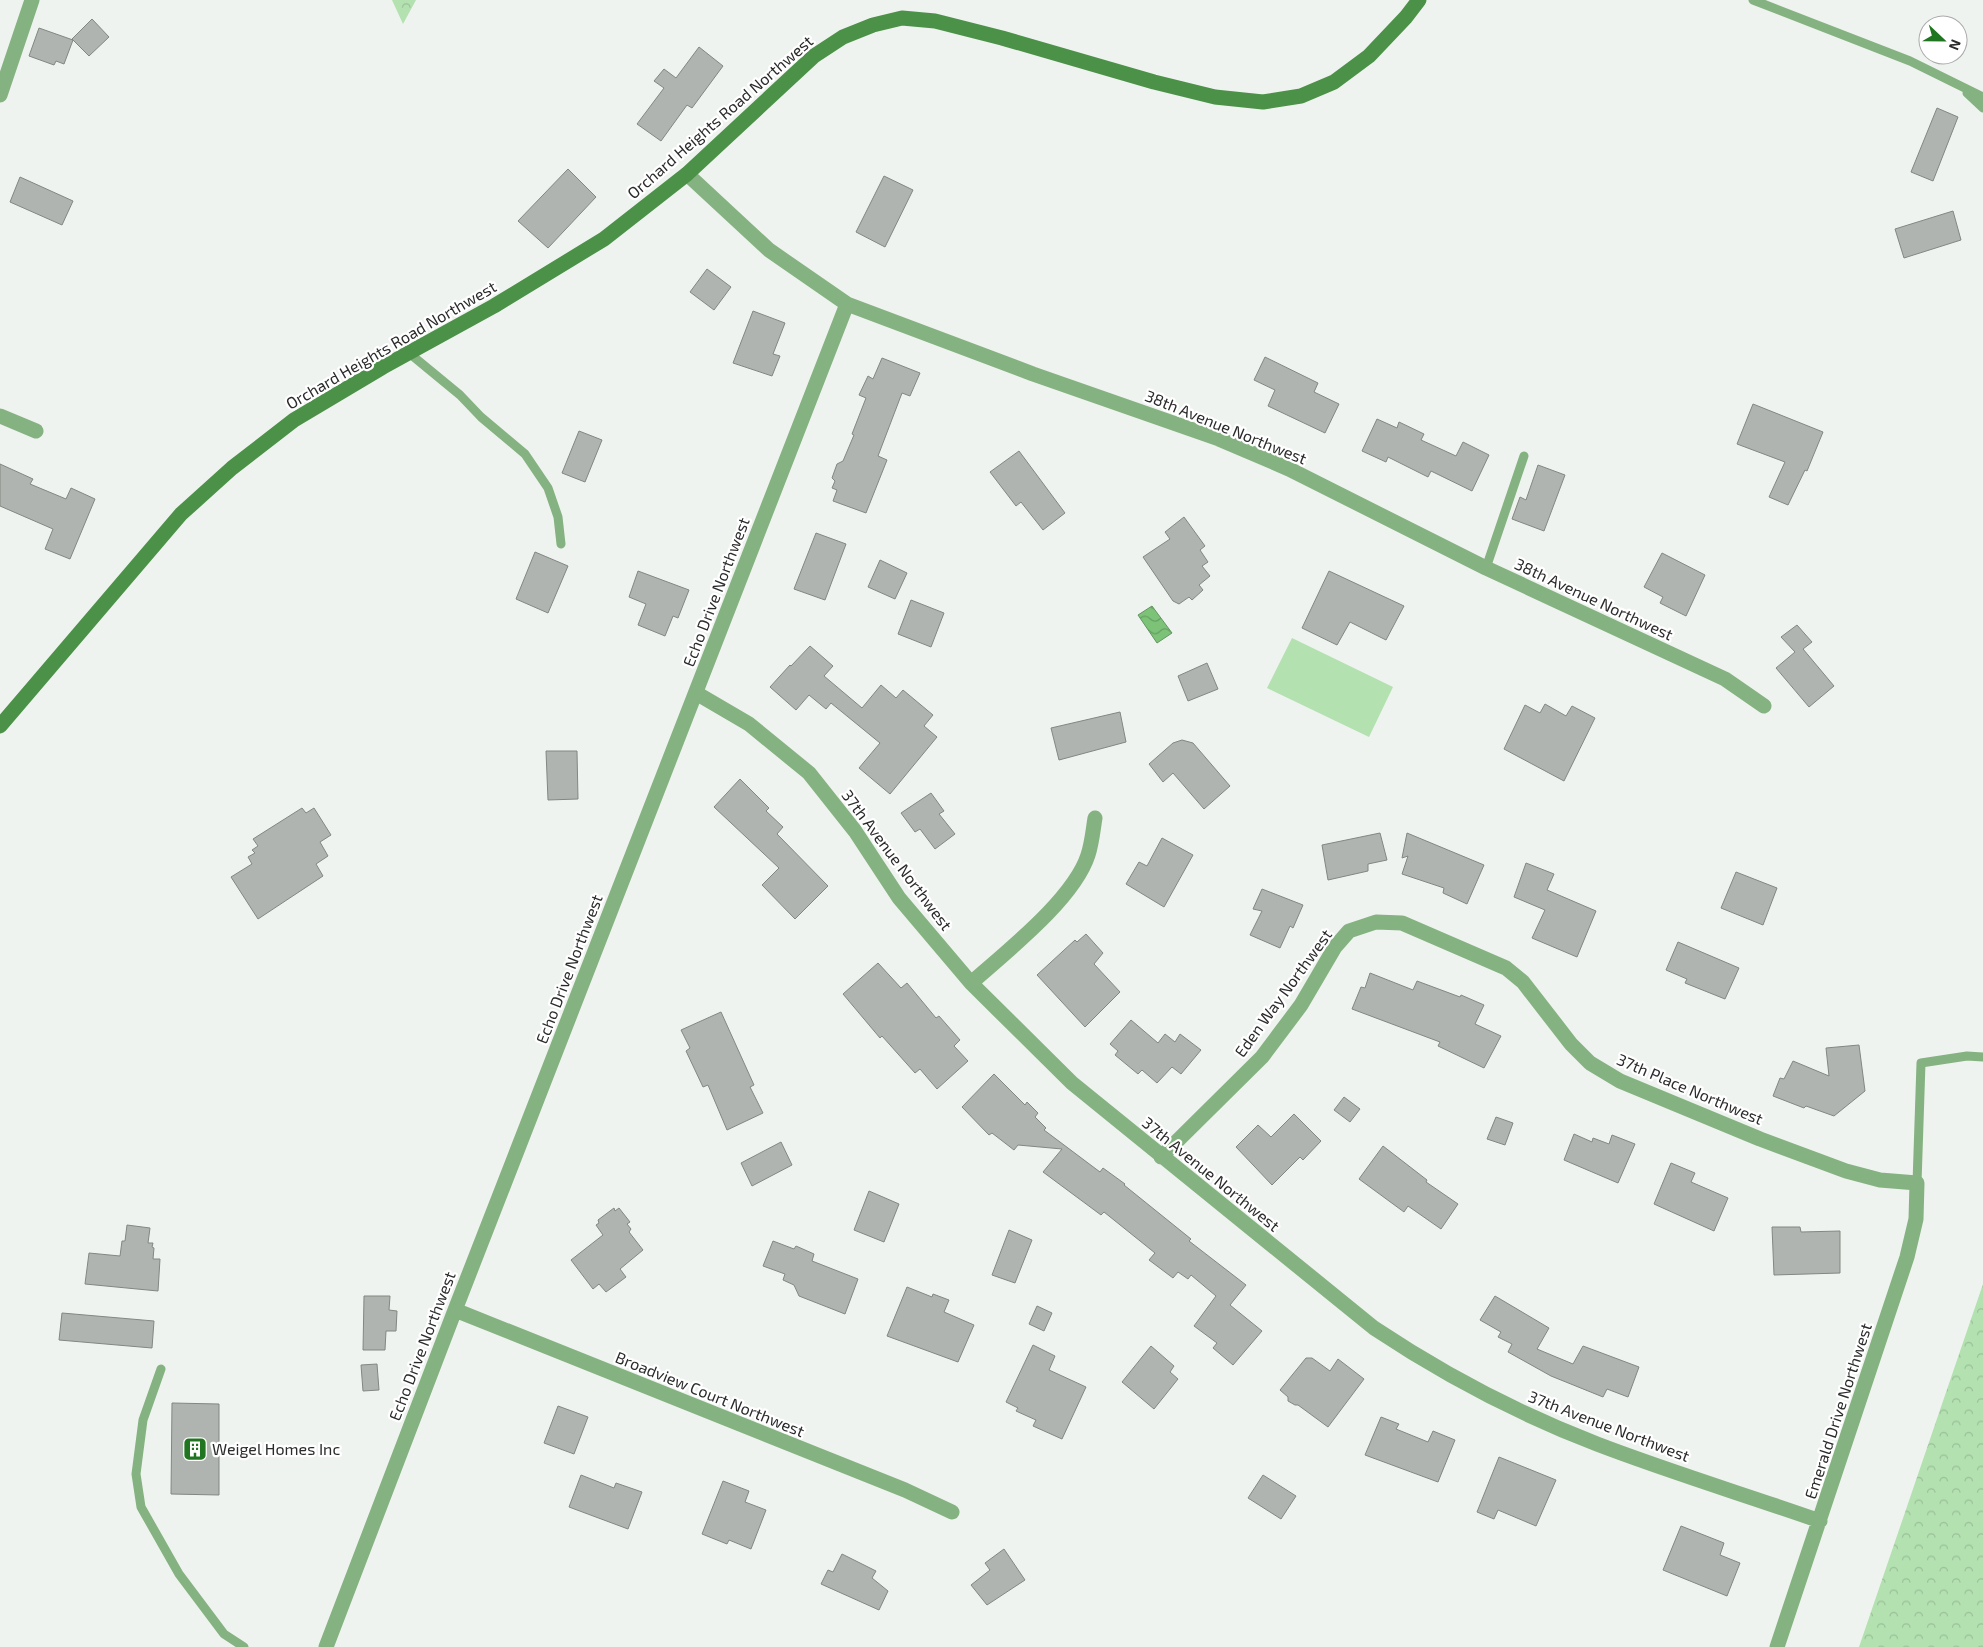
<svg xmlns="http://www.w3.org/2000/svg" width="1983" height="1647" font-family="'Exo 2',sans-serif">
	<defs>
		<pattern id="forest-crowns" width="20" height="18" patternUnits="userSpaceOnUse" patternTransform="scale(1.25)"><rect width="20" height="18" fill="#b3e1b0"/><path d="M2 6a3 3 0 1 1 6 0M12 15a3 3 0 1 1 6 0" fill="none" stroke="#9ac198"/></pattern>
		<pattern id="water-waves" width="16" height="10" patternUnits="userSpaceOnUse" patternTransform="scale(1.25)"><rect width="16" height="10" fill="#7cc378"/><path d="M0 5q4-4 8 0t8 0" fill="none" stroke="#669f63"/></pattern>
	</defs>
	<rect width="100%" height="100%" fill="#eff3ef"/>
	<path fill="#b3e1b0" d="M1292,638L1393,687L1369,737L1267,688Z"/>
	<path fill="url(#forest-crowns)" d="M392,0H416L403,24Z
		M1983,1284V1647H1859Z"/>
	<path fill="url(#water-waves)" stroke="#639561" d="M1152,606L1172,633L1157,643L1138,615Z"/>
	<path fill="#b0b4b0" stroke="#838782" d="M92,19L109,37L89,56L72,39Z
		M39,28L73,40L64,64L56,61L54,65L29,56Z
		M699,47L723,66L692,108L687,105L661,141L637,124L664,88L654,81L664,69L676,78Z
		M1937,108L1958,117L1933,181L1911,172Z
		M568,169L596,197L548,248L518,221Z
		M884,176L913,190L885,247L856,232Z
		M20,177L73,201L62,225L10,202Z
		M1953,211L1961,240L1904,258L1895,229Z
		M707,269L731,287L714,310L690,292Z
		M753,311L785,323L773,354L780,356L772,376L733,363Z
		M1265,357L1318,383L1314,392L1339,404L1325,433L1268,406L1275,390L1254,380Z
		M882,358L920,373L910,396L902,393L878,456L887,460L866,513L833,501L837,490L832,488L835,481L832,478L837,464L843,461L854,435L852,434L866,398L859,395L868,376L873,379Z
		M1753,404L1823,432L1807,471L1805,470L1788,505L1769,497L1785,462L1737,444Z
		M1377,419L1397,428L1399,422L1424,434L1421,440L1456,456L1463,442L1489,455L1472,491L1431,471L1428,477L1388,457L1386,462L1362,451Z
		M579,431L602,440L585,482L562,473Z
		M1019,451L1065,513L1043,530L1021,502L1016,506L990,472Z
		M0,464L33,479L30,484L66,499L71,488L95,499L70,559L45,549L53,529L0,506Z
		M1538,465L1565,475L1544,531L1512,519L1520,497L1526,500Z
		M1184,517L1205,546L1200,550L1208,562L1202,566L1210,576L1199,585L1203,590L1192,600L1189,597L1179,604L1173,601L1143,557L1170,539L1165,532Z
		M816,533L846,544L825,600L794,589Z
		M535,552L568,566L548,613L516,599Z
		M1662,553L1705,575L1686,616L1660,603L1663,597L1644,587Z
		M880,560L907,573L895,599L868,587Z
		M638,571L689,590L678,618L673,616L665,636L638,625L646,604L629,597Z
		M1329,571L1404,606L1386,640L1350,622L1337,645L1302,628Z
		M911,600L944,613L931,647L898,634Z
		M1797,625L1812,642L1803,649L1834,686L1809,707L1776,668L1795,652L1781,637Z
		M810,646L833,666L824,676L862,708L881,685L896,698L903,690L933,715L924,726L937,737L890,794L859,768L880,743L831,703L826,709L809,695L796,710L770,687L790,665L791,666Z
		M1207,663L1218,689L1188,701L1178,676Z
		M1545,704L1566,716L1572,706L1595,718L1564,781L1504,749L1525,705L1540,713Z
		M1120,712L1126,742L1059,760L1051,728Z
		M1182,740L1193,743L1230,786L1204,809L1173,773L1163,782L1149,764L1173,743Z
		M546,751H577L578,799L548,800Z
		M740,779L769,808L766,811L783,827L777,834L828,886L795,919L762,885L779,868L714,807Z
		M931,793L944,811L939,814L955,834L935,849L920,829L915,832L901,813Z
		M302,808L306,813L314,808L331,835L320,842L328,856L316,864L323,876L258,919L231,877L252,864L248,857L255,853L252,850L258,846L253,839Z
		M1380,833L1387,860L1368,864V871L1328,880L1322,845Z
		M1407,833L1484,865L1467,904L1443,893L1444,888L1402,874L1408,856L1402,858Z
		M1162,838L1193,855L1164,907L1126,884L1139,862L1147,866Z
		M1526,863L1554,874L1547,890L1596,911L1577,957L1532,938L1545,910L1514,897Z
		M1736,872L1777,888L1763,925L1721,908Z
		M1262,889L1303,905L1293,928L1290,926L1280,948L1250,935L1262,911L1253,909Z
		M1086,934L1103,953L1094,964L1120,992L1085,1027L1037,975L1075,940L1077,942Z
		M1678,942L1739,968L1725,999L1685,983L1687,979L1666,970Z
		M878,963L901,988L907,983L936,1018L939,1016L960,1040L954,1046L968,1061L937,1089L920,1069L915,1073L882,1036L880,1038L843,994Z
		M1370,973L1413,990L1417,981L1460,997L1461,995L1484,1005L1475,1024L1501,1036L1484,1068L1438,1046L1440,1042L1352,1009L1361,987L1365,988Z
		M721,1012L754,1085L750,1087L763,1113L727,1130L708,1085L703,1087L686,1051L690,1048L681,1030Z
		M1131,1020L1158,1043L1165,1034L1175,1042L1180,1034L1201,1050L1181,1074L1172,1067L1157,1083L1142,1070L1138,1074L1115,1055L1118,1051L1110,1044Z
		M1859,1045L1865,1091L1834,1116L1806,1106L1804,1108L1773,1096L1780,1078L1784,1079L1793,1061L1829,1076L1826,1048Z
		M994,1074L1025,1105L1027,1102L1038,1113L1035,1117L1046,1128L1044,1130L1100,1172L1103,1168L1125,1184L1124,1185L1191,1239L1189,1241L1246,1285L1230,1305L1262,1331L1233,1365L1213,1348L1217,1343L1194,1326L1216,1296L1191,1275L1188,1279L1178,1272L1173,1278L1149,1260L1155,1253L1104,1212L1101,1215L1043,1172L1062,1149L1018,1145L1014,1150L992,1133L989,1135L962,1107Z
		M1344,1097L1360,1109L1350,1122L1334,1110Z
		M1294,1114L1321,1141L1303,1160L1300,1157L1272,1185L1236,1147L1258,1125L1271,1137Z
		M1496,1117L1513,1123L1505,1145L1487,1139Z
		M1574,1134L1592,1142L1593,1138L1609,1144L1612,1135L1635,1144L1618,1183L1564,1160Z
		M781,1142L792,1165L752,1186L741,1163Z
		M1383,1146L1427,1180L1426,1182L1458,1204L1441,1229L1408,1206L1404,1212L1359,1179Z
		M1671,1163L1695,1173L1691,1182L1728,1198L1714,1231L1654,1204Z
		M869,1191L899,1204L884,1242L854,1230Z
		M614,1208L615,1211L619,1208L630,1222L627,1224L631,1229L629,1232L643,1250L620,1269L626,1277L606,1292L599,1284L593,1289L571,1260L603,1235L596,1225L599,1223L598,1220Z
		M127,1225L150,1228L148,1243H153L152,1247L154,1248L153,1259H160L158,1291L85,1284L89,1253L120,1256L122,1241H125Z
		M1772,1227H1800L1801,1232L1840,1231V1273L1774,1275Z
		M1009,1230L1032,1240L1015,1283L992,1275Z
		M773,1241L794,1249L796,1246L814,1254L812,1261L858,1279L845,1314L799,1296L794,1285L783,1280L785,1274L763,1266Z
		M907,1287L932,1297L933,1294L949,1300L944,1312L974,1325L958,1362L887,1336Z
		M364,1296H390L389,1310L397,1311L396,1331H386L385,1350H363Z
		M1495,1296L1549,1328L1537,1349L1573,1364L1583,1346L1639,1367L1628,1397L1607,1389L1603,1397L1551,1376L1508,1352L1512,1344L1498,1337L1501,1332L1480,1320Z
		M1037,1306L1052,1313L1044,1331L1029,1324Z
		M62,1313L154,1321L152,1348L59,1340Z
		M1033,1345L1055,1356L1049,1370L1086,1387L1062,1439L1033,1426L1036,1420L1016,1411L1018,1408L1006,1402Z
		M1151,1346L1174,1366L1170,1372L1178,1379L1154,1409L1122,1382Z
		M1306,1358H1312L1330,1371L1338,1359L1364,1379L1328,1427L1298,1405H1295L1288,1401V1397L1280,1390Z
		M377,1364L379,1390L363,1391L361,1365Z
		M172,1403L219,1404V1495L171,1494Z
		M558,1406L588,1417L574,1454L544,1443Z
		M1381,1417L1399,1424L1396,1429L1428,1442L1433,1431L1455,1440L1438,1482L1365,1455Z
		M1499,1457L1556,1480L1536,1526L1498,1510L1494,1519L1477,1512Z
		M581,1475L614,1488L616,1483L642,1492L628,1529L569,1507Z
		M1263,1475L1296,1496L1281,1519L1248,1498Z
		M723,1481L749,1491L745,1502L766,1510L751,1549L729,1540L727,1544L702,1534Z
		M1681,1526L1724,1543L1720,1555L1740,1563L1727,1596L1663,1570Z
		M1004,1549L1025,1580L987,1605L971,1585L990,1570L985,1563Z
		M842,1554L876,1571L872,1578L888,1591L879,1610L821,1584L828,1570L833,1572Z"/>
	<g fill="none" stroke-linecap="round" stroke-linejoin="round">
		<path stroke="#85b281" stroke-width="9" d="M1753,0L1910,61L1983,97
			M1967,93L1983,108
			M409,353L460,395L481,417L525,454L548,488L558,517L561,544
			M1486,568L1524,456
			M1917,1183L1921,1063L1967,1056L1983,1057
			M161,1369L143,1420L136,1474L141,1507L179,1574L224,1634L244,1647"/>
		<path stroke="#85b281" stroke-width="15" d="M0,95L32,0
			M687,174L769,250L847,304L1033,374L1219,439L1289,469L1486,568L1725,679L1764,706
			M0,416L36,431
			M696,693L749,724L809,773L855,831L899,898L971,983L1072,1083L1374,1328C1443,1374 1519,1414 1597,1444C1670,1472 1746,1495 1820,1521
			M971,983C1006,952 1074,899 1088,855C1092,843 1093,830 1095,818
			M1161,1157L1262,1057L1301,1005L1335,947L1349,931L1376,922L1402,923L1506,968L1523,982L1571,1044L1590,1063L1620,1081L1760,1139L1846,1171L1880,1180L1917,1183L1916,1219L1907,1257L1777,1647
			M455,1310L905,1490L952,1512
			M326,1647L455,1310L847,304"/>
		<path stroke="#4b9148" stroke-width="15" d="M0,726L181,514L232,468L294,420L383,367L494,306L604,239L687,174L814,56L843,37L873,25L902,18L935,21L1002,38L1154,82L1215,97L1263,102L1301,96L1334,82L1369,56L1406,17L1419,0"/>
	</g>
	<defs>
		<g id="building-square" transform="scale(1.25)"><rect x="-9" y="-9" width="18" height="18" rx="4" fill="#207520" stroke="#fff"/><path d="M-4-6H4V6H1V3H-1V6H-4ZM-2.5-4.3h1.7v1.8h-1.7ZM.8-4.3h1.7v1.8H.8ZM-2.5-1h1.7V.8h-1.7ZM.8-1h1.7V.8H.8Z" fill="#fff"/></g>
	</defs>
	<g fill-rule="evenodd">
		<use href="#building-square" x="195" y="1449"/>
	</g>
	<g text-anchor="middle" stroke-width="4.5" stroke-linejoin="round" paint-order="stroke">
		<g font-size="16" fill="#2a2b2a" stroke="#fff">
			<text transform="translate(720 117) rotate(-41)" y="6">Orchard Heights Road Northwest</text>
			<text transform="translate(391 345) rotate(-30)" y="6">Orchard Heights Road Northwest</text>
			<text transform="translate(1226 427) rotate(22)" y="6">38th Avenue Northwest</text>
			<text transform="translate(716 592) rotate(-69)" y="6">Echo Drive Northwest</text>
			<text transform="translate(1594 599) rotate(25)" y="6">38th Avenue Northwest</text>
			<text transform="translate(897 860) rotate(53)" y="6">37th Avenue Northwest</text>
			<text transform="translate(569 969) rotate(-69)" y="6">Echo Drive Northwest</text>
			<text transform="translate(1283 993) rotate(-54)" y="6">Eden Way Northwest</text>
			<text transform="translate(1690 1089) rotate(23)" y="6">37th Place Northwest</text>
			<text transform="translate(1211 1174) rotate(39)" y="6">37th Avenue Northwest</text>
			<text transform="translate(422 1346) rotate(-69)" y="6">Echo Drive Northwest</text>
			<text transform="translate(710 1394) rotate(22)" y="6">Broadview Court Northwest</text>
			<text transform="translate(1838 1411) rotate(-72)" y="6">Emerald Drive Northwest</text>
			<text transform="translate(1609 1426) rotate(21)" y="6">37th Avenue Northwest</text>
		</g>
		<g font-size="16" fill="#2a2b2a" stroke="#fff" text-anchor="start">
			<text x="212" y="1455">Weigel Homes Inc</text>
		</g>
	</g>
	<g transform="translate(1943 40) rotate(112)"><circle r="24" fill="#ffffff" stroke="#aaaaaa"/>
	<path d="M0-4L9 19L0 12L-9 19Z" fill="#207520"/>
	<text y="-8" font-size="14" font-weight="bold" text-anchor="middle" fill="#2a2b2a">N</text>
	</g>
</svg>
